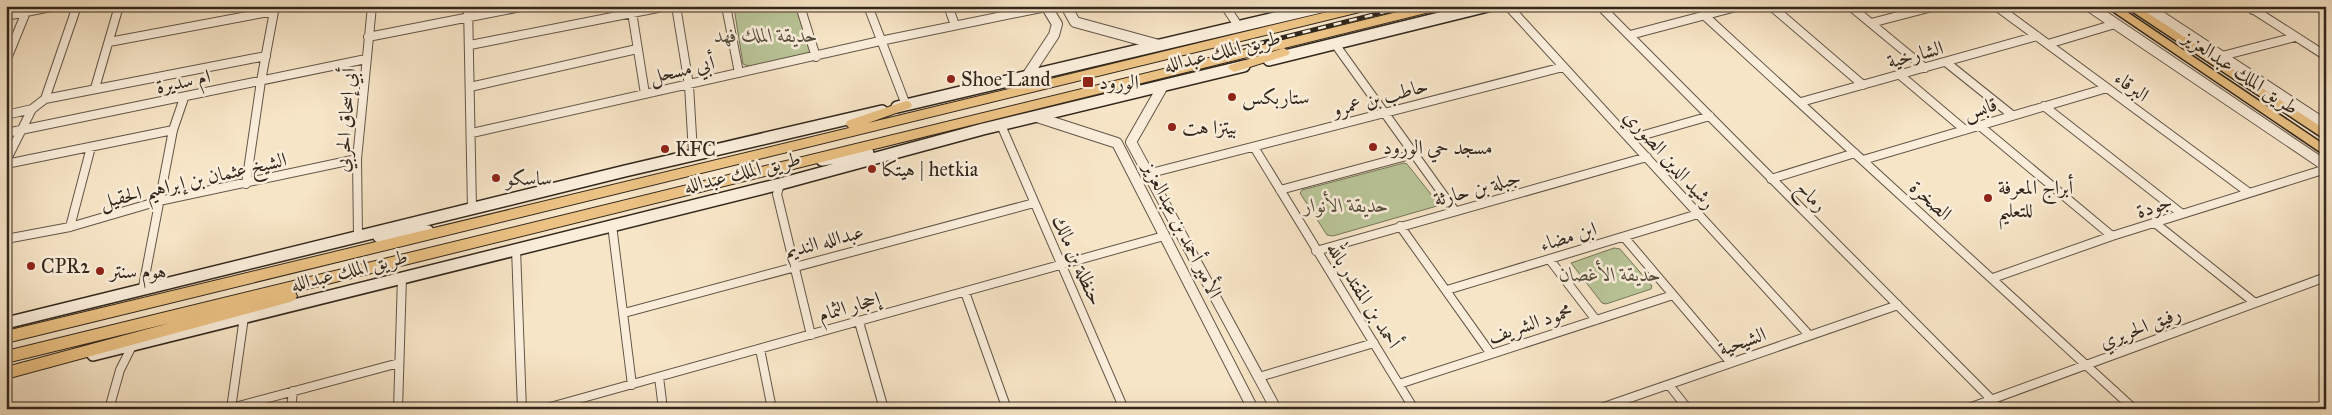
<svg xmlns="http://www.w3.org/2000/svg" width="2332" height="415" font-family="'IM FELL Great Primer',Amiri,serif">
	<rect width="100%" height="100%" fill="#f7e5c7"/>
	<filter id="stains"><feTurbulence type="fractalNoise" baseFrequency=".004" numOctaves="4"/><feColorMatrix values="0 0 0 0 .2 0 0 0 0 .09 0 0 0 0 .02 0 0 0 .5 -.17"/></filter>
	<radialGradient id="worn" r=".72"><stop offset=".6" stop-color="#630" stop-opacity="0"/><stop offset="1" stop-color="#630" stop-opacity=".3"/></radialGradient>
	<path fill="#b9c598" stroke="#76765a" d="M744,6H797L812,53L751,67L743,64L734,8Z
		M1404,163L1407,164L1438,203L1437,206L1333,236L1327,235L1300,193L1302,190Z
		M1614,248L1620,249L1652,286L1651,289L1606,304L1602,303L1571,263Z"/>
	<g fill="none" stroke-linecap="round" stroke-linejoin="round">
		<g stroke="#635647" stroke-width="10">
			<path id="minor" d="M468,6L472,209
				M676,6L689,85L693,153
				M726,6L739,73
				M800,6L816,57
				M868,6L906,105
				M948,6L955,25
				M1225,6L1239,27
				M1508,6L1809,335
				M1600,6L2001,409
				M1771,6L1863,85
				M1850,6L1925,68
				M1996,6L2248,192
				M2248,6L2326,56
				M2253,10L2266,6
				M632,12L645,94
				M6,16L56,6
				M1705,16L2134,409
				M1871,23L1936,6
				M1630,35L1740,6
				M368,37L526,6
				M109,42L274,11
				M1335,44L1455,211
				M2048,44L2115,24
				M470,45L668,6
				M2222,56L2295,37
				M6,61L26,12
				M1947,63L2012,115
				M1900,75L1965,130
				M470,87L637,49
				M95,88L119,6
				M45,99L266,56
				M1801,102L2037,36
				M2044,106L2182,214
				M6,115L32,109
				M1001,125L1124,409
				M1980,126L2112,236
				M6,133L366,59
				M472,133L880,41L1046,7
				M1630,139L1710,116
				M1254,147L1414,409
				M1863,160L2107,88
				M6,161L32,109L45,99L77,6
				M6,164L173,130
				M1147,174L1563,67
				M1771,179L1855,153
				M246,184L261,81L275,6
				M780,184L777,194L811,335
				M1280,190L1414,154
				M2155,223L2255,303
				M612,225L632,385
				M1400,226L1491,354
				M70,227L91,147
				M358,236L357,159L372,6
				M1624,237L1731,363
				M6,239L70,227L159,201L357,159
				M516,249L522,409
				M1316,251L1647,157
				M1550,260L1596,320
				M1993,278L2112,236L2326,169
				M143,287L173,130L184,98
				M1447,290L1698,214
				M965,292L1007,409
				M624,313L1034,203
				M859,322L884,409
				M760,349L772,409
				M659,377L663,409
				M1259,377L1374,343
				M1399,384L1673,295
				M1669,385L1688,409
				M231,408L399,363
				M109,409L120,370L132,346
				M231,409L244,317
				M291,409L293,391
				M398,409L402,277
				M543,409L1164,236
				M1598,409L1898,305
				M1966,409L2326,277"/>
		</g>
		<g stroke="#635647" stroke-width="12">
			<path id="tertiary" d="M1066,6L1075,22L1159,45
				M2089,6L2326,166
				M2145,6L2326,125
				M1027,76L1054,35L1057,24L1046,6
				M1163,86L1131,142L1276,409
				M1037,117L1117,143L1253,409"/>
		</g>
		<g stroke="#32271c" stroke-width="14">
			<path id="secondary" d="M1269,60L1488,6
				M897,107L1326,6
				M822,160L868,153
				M379,237L428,231
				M6,323L625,171L882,111
				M93,355L780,184L983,129L1244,66"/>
		</g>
		<g stroke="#32271c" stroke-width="3">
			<path id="primary" d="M2105,6H2118L2326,146V156Z
				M2124,6H2137L2326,130V140Z"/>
		</g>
		<g stroke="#32271c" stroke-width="2">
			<path id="trunk" d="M1352,6H1374L1368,10L6,343V331L849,128L846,124L847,121L906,101L910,102L912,105L910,108L868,123Z
				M1422,6H1444L1438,10L295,292L297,296L295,300L290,302L6,379V367L170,323L6,363V351Z
				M1284,48L1290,52L1288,55L1234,72L1228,68L1230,65Z"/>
		</g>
		<use href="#minor" stroke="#faeedb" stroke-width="8"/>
		<use href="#tertiary" stroke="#faeedb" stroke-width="10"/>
		<use href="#secondary" stroke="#faeedb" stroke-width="11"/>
		<use href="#primary" fill="#ecc284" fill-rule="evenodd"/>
		<use href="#trunk" fill="#ecc284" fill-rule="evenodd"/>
		<g stroke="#32271c" stroke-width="4.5">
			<path id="rail" d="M1225,52L1408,6"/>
		</g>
		<use href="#rail" stroke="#faeedb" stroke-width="2.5" stroke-dasharray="8" stroke-linecap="butt"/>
	</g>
	<g fill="#8f2418" stroke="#faeedb" stroke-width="2">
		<circle cx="951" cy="79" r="5"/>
		<rect x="1082" y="76" width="12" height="12" rx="2.5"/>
		<circle cx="1232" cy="97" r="5"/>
		<circle cx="1172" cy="127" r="5"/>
		<circle cx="1373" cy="147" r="5"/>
		<circle cx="665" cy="149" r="5"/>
		<circle cx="872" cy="169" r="5"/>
		<circle cx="496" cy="178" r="5"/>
		<circle cx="1988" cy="198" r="5"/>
		<circle cx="31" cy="266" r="5"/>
		<circle cx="100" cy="271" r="5"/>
	</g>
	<g text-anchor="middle" stroke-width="5" stroke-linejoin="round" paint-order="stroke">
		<g font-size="20" font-style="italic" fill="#544e3b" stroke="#faeedb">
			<text x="766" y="42">حديقة الملك فهد</text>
			<text x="1346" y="212">حديقة الأنوار</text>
			<text x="1610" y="281">حديقة الأغصان</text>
		</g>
		<g font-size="20" fill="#32271c" stroke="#faeedb">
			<text transform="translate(1222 51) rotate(-14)" y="7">طريق الملك عبدالله</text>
			<text transform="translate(1915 54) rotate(-15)" y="7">الشارخية</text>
			<text transform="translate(682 69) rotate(-13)" y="7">أبي مسحل</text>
			<text transform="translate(2241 72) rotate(34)" y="7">طريق الملك عبدالعزيز</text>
			<text transform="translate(183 81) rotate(-12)" y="7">ام سديرة</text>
			<text transform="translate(2132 86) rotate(36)" y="7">البرقاء</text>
			<text transform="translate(1380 97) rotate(-15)" y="7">حاطب بن عمرو</text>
			<text transform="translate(1980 108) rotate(-17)" y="7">قابس</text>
			<text transform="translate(345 120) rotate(-86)" y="7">أبي إسحاق الحربي</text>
			<text transform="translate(1670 159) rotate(48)" y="7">رشيد الدين الصوري</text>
			<text transform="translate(742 172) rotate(-14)" y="7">طريق الملك عبدالله</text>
			<text transform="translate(193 180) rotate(-13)" y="7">الشيخ عثمان بن إبراهيم الحقيل</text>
			<text transform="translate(1477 188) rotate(-15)" y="7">جبلة بن حارثة</text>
			<text transform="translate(1812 196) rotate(45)" y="7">رماح</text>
			<text transform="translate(1931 200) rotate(42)" y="7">الصخرة</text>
			<text transform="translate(2154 206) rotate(-18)" y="7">جودة</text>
			<text transform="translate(1183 230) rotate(63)" y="7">الأمير أحمد بن عبدالعزيز</text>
			<text transform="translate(1568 236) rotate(-17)" y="7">ابن مضاء</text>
			<text transform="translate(824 241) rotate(-15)" y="7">عبدالله النديم</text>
			<text transform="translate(1078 260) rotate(66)" y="7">حنظلة بن مالك</text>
			<text transform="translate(349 270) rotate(-14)" y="7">طريق الملك عبدالله</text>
			<text transform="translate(1364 295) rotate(58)" y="7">أحمد بن المقتدر بالله</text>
			<text transform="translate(849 306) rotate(-16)" y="7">إحجار الثمام</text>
			<text transform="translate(1530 323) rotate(-18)" y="7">محمود الشريف</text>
			<text transform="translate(2140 327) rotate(-21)" y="7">رفيق الحريري</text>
			<text transform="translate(1742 341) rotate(-20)" y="7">الشيحية</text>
		</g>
		<g font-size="20" fill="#32271c" stroke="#faeedb" text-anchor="start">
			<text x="961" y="86">Shoe Land</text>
			<text x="1099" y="89">الورود</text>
			<text x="1242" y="104">ستاربكس</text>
			<text x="1182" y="134">بيتزا هت</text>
			<text x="1383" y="154">مسجد حي الورود</text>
			<text x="675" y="156">KFC</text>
			<text x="882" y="176">هيتكا | hetkia</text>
			<text x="506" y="185">ساسكو</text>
			<text x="1998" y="194">أبراج المعرفة<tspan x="1998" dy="23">للتعليم</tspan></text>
			<text x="41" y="273">CPR2</text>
			<text x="110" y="278">هوم سنتر</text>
		</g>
	</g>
	<rect width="2332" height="415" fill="none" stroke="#f7e5c7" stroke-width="25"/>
	<rect x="8" y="8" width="2317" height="400" fill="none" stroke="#32271c" stroke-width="2.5"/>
	<rect x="12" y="12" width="2307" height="390" fill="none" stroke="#32271c"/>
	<rect width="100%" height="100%" filter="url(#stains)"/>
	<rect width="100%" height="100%" fill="url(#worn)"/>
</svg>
